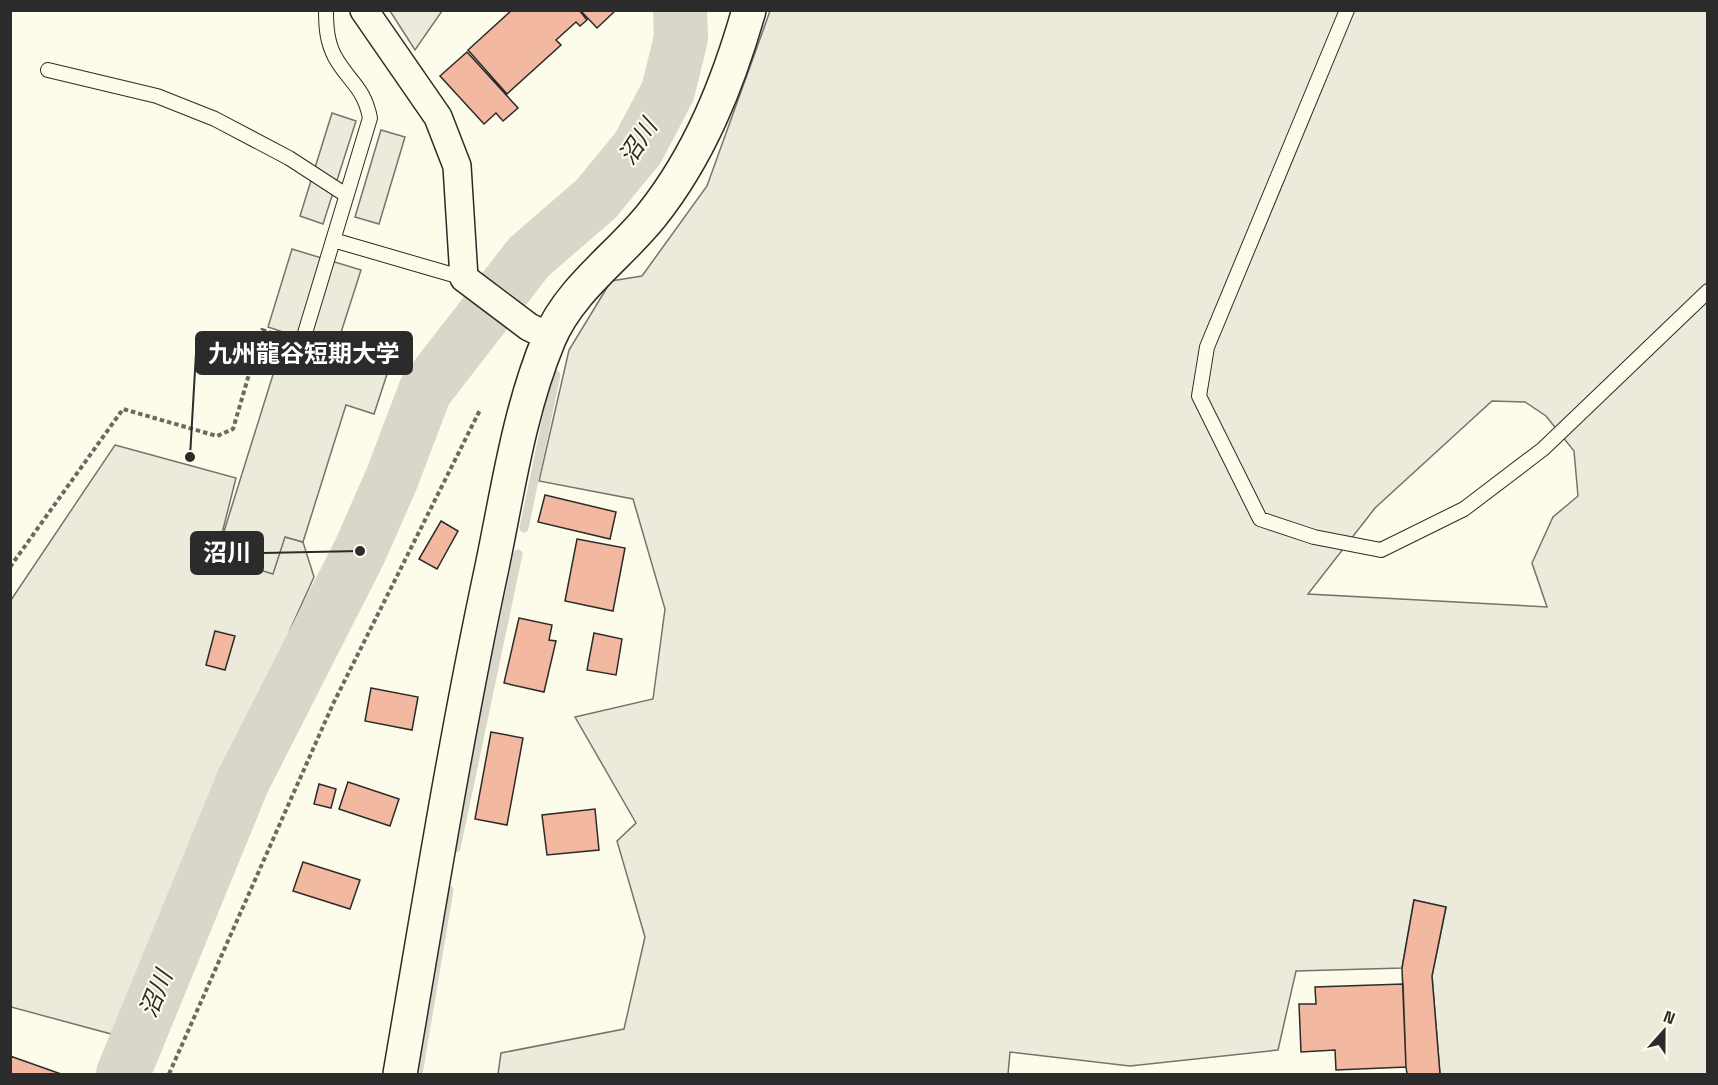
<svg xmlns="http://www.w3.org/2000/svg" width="1718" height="1085" font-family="'Space Grotesk','Noto Sans JP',sans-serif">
	<rect width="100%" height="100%" fill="#fdfbea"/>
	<path fill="#ecebdb" stroke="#74746e" stroke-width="1.5" fill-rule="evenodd" d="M390,11H442L415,50Z
		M770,11H1707V1074H1440L1432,976L1446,907L1414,900L1402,968L1296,971L1278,1050L1130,1066L1010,1052L1008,1074H498L501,1053L624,1029L645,937L617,841L636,823L575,717L653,699L665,609L633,499L539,481L569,350L611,281L642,276L707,186ZM1492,401L1525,402L1546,416L1574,451L1578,496L1553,517L1532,563L1547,607L1308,594L1375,508Z
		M115,445L236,478L216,557L285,537L303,542L314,577L290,630L274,691L115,1035L11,1007V600Z"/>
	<path fill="#eceadb" stroke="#74746e" stroke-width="1.5" d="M332,113L356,121L323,224L300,216Z
		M381,130L405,137L379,224L355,217Z
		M292,249L361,270L337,345L391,362L374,414L346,405L303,542L285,537L273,574L216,557L286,333L268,327Z"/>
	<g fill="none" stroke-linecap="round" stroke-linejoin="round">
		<path stroke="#d8d7c9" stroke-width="9" d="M524,528L556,375
			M456,848L518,554
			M418,1074L449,890"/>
		<path stroke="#d8d7c9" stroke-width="54" d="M123,1074L243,781L360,551L392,478L425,391L529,257L596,199L638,148L668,91L681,38L680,10"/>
	</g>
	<path fill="#f2b8a0" stroke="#2b2b2b" stroke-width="1.5" d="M512,10H579L587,20L580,26L576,22L556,40L561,45L507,94L468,50Z
		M580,10H616L597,28Z
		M467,52L518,108L503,121L496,113L484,124L440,76Z
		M545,495L616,512L610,539L538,522Z
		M441,521L458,531L437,569L419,559Z
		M577,539L625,548L613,611L565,601Z
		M519,618L552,625L549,640L556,641L544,692L504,683Z
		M215,631L235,636L225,670L206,665Z
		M594,633L622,639L616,675L587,670Z
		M371,688L418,697L412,730L365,721Z
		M491,732L523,738L507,825L475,819Z
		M348,782L399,799L390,826L339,809Z
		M319,784L336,789L331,808L314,804Z
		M595,809L599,850L547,855L542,815Z
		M303,862L360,880L350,909L293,891Z
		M1414,900L1446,907L1432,976L1440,1074H1407L1406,1067L1402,968Z
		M1403,984L1406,1067L1336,1070L1335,1050L1301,1052L1299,1004H1316L1315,987Z
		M10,1056L61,1074H10Z"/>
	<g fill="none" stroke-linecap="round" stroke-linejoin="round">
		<g stroke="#2b2b2b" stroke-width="16">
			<path id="service" d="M1347,10L1207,347L1199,396L1260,519L1314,537L1381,550L1464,509L1543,449L1708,291
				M48,70L157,96L215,119L289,158L346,195
				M333,240L464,278
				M302,343L370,118C364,87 349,82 335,57C327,42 326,27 326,10"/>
		</g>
		<g stroke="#2b2b2b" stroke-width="30">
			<path id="minor" d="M364,10L438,117L457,166L464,278L529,327L550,337"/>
		</g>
		<g stroke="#2b2b2b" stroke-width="36">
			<path id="tertiary" d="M400,1074C429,905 456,735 492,567C508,490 519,411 549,339C570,289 618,257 651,216C699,156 728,84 749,10"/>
		</g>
		<path stroke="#6a6964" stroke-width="4" stroke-dasharray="4.5 3" stroke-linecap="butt" d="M10,567L123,409L217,436L233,429L262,330L282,336
			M169,1074L333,704L480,410"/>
		<use href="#service" stroke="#fdfbea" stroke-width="14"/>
		<use href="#minor" stroke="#fdfbea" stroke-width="27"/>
		<use href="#tertiary" stroke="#fdfbea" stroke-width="33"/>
	</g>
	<g text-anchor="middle" stroke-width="4.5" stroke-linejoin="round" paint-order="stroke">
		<g font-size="24" font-style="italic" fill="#2b2b2b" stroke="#fdfbea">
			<text transform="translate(638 142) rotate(-57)" y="8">沼川</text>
			<text transform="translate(156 994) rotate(-68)" y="8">沼川</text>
		</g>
	</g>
	<path fill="none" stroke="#2b2b2b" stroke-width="2" d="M190 457L196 353M360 551L263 553"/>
	<g fill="#2b2b2b" stroke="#fdfbea" stroke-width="2">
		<circle cx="190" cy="457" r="6"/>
		<circle cx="360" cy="551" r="6"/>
	</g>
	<g fill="#2b2b2b" stroke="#2b2b2b" stroke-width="2">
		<rect x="196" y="332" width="216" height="42" rx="6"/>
		<rect x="191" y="532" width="72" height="42" rx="6"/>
	</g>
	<g font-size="24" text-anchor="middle" font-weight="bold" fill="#fff">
		<text x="304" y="362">九州龍谷短期大学</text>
		<text x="227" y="561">沼川</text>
	</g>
	<rect width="1718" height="1085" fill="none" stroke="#2b2b2b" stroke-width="24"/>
	<g transform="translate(1664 1031) rotate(21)" stroke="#fdfbea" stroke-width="4.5" paint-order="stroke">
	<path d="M0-4.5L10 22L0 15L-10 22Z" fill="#2b2b2b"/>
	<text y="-9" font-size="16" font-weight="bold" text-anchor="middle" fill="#2b2b2b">N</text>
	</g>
</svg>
